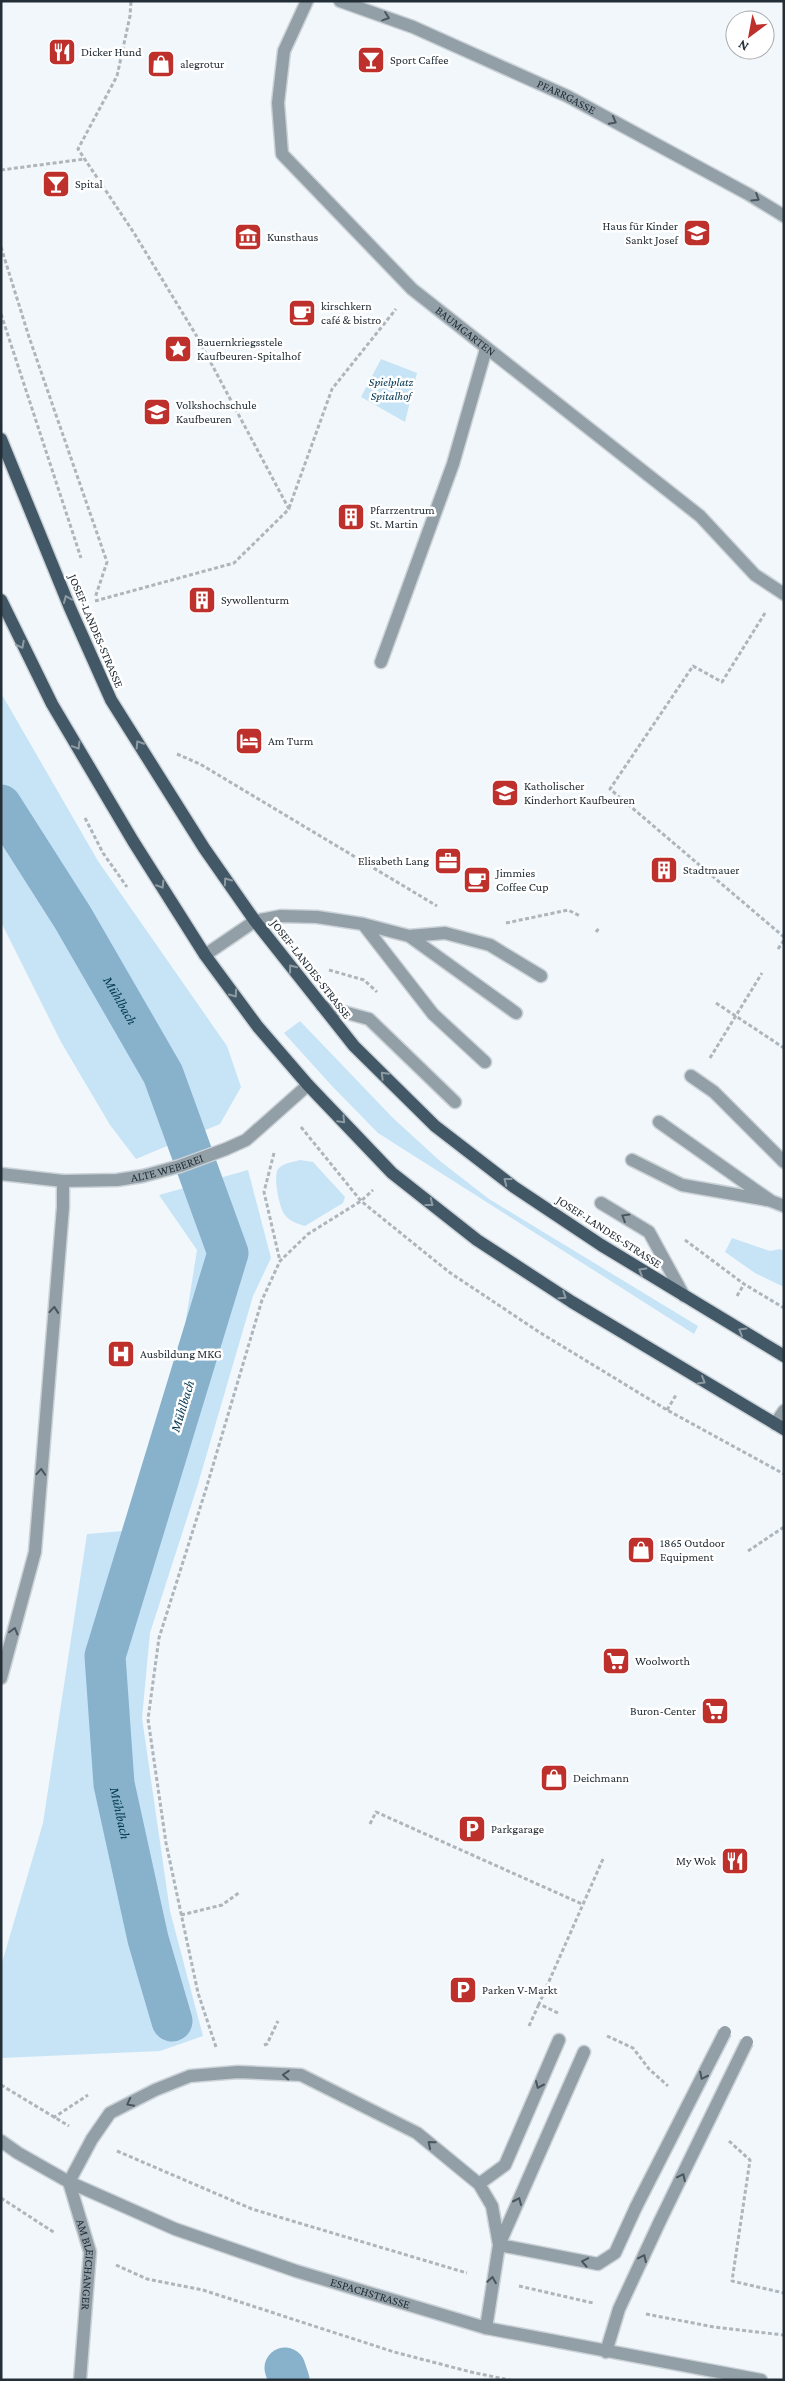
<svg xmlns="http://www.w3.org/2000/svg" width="785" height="2381" font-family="'Crimson Pro',serif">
	<rect width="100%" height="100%" fill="#f1f7fb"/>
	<path fill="#c7e4f7" d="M381,359L417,373L405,422L361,397Z
		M1,693L98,861L227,1046L241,1087L220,1124L136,1159L110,1125L61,1042L1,922Z
		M300,1021L393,1118L440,1161L489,1199L698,1326L694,1334L378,1133L332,1086L284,1033Z
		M300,1160L313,1162L345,1197L343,1203L305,1226C298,1224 289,1221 285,1215C279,1208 273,1176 278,1169C283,1163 293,1162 300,1160Z
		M248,1170L271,1258L253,1296L198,1484L150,1633L142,1718L170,1911L203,2036L160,2051L1,2058V1966L43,1823L87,1534L136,1530L169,1425L197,1250L159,1195Z
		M732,1238L770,1251L780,1249L784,1251V1287L755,1273L725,1252Z"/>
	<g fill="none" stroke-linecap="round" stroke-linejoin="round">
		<g stroke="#88b1cb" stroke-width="41">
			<path id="s1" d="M1,805L73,918L163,1074L228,1253L105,1656L114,1784L148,1939L172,2021"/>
			<path d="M285,2368L289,2380"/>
		</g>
		<g stroke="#ccd3d8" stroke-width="15">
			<path id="service" d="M381,662L453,464L486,349
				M363,924L433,1014L485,1062
				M409,936L516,1013
				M205,955L255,921L281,916L317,917L363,924L409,936L445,933L490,945L541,976
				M322,1006L369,1019L455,1102
				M691,1076L714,1092L784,1162
				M659,1122L771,1201L784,1206
				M632,1160L682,1185L767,1200
				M601,1203L649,1232L684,1296
				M1,1678L35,1552L63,1207V1181
				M584,2052L499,2245L598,2264L615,2253L636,2207
				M69,2182L92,2139L110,2113L155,2090L190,2076L238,2072L301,2075L417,2133L479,2184L492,2206L499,2245L486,2328
				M479,2184L505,2165L559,2040
				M606,2352L619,2309L660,2221"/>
		</g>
		<g stroke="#ccd3d8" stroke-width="15">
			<g id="minor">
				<path id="s2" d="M307,1L284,51L278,103L282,154L412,289L700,516L755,575L784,594"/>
				<path id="s3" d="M340,1L413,27L567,96L748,194L784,216"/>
				<path id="s4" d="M1,1174L63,1181L117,1180L143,1176L180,1166L226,1149L246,1140L308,1085"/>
				<path d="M775,1424L784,1411"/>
				<path id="s5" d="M1,2141L18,2153L69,2182L175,2229L296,2271L486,2328L761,2380"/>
				<path id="s6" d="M69,2182L90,2252L80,2380"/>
			</g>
		</g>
		<g stroke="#ccd3d8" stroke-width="15">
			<path id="primary" d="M1,439L70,608L111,700L204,848L255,921L354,1046L435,1126L514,1187L601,1245L784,1356
				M1,600L52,704L133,841L205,955L258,1027L308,1085L392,1173L477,1240L572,1302L784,1429"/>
		</g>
		<path stroke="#aeb5bb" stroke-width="3" stroke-dasharray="4 2.5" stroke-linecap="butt" d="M1,170L85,159
			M1,247L29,337L107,562L95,598
			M1,314L81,558
			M289,508L332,389L396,309
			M95,601L234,563L289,509L196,335L134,233L78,149L117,76L130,16L131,1
			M765,613L722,682L693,666L610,789L784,937
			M177,754L200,764L437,906
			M85,818L103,853L127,887
			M506,923L568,910L580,916
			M596,932L599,928
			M778,949L784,940
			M329,970L364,980L377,992
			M716,1003L784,1048
			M710,1058L762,973
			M301,1127L361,1201L449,1272L539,1332L667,1410L784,1474
			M274,1153L264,1192L280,1261
			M685,1240L744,1284L784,1308
			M737,1296L744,1284
			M667,1410L676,1395
			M748,1551L784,1527
			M370,1824L376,1812L582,1904
			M181,1915L222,1905L240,1892
			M558,2013L539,2004L603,1859
			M529,2026L539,2004
			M607,2036L633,2048L649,2069L668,2086
			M264,2045L267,2044L278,2021
			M216,2047L198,1993L166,1843L148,1719L159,1638L206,1489L262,1300L280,1261L308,1234L361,1201L373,1190
			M1,2085L69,2126
			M53,2118L88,2095
			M729,2141L750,2160L732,2281L784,2293
			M117,2151L252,2209L467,2273
			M1,2198L55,2233
			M116,2265L147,2279L203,2290L394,2352L475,2373L510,2380
			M519,2286L593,2303
			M646,2314L714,2327L784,2335"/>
		<use href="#service" stroke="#939fa7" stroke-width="12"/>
		<use href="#minor" stroke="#939fa7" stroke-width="12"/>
		<use href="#primary" stroke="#435866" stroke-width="12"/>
		<g stroke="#ccd3d8" stroke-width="15" stroke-linecap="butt">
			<path id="service-bridge" d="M636,2207L725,2032
				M660,2221L747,2042"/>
		</g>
		<use href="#service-bridge" stroke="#939fa7" stroke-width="12"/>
	</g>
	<defs><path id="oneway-chevron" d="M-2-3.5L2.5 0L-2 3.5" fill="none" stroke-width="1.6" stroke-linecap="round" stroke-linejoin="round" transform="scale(1.25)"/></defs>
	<g stroke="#4a565e">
		<use href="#oneway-chevron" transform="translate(386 17) rotate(19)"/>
		<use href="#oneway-chevron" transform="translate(613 121) rotate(28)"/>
		<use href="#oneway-chevron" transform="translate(756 198) rotate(32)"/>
		<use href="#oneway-chevron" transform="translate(625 1217) rotate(-149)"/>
		<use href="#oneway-chevron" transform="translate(54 1310) rotate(-85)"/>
		<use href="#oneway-chevron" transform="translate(41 1472) rotate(-86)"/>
		<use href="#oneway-chevron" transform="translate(14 1631) rotate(-75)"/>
		<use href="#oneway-chevron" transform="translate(286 2075) rotate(-176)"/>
		<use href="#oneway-chevron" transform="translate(703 2076) rotate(117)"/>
		<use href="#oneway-chevron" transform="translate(539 2085) rotate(114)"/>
		<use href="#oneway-chevron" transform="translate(130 2103) rotate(153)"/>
		<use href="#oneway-chevron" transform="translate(431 2144) rotate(-140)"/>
		<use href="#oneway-chevron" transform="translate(682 2177) rotate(-64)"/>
		<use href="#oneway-chevron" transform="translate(518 2201) rotate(-66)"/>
		<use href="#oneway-chevron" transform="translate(643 2258) rotate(-65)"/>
		<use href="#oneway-chevron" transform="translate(585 2262) rotate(-169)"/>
		<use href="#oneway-chevron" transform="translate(492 2280) rotate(-81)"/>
	</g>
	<g stroke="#8e9ba3">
		<use href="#oneway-chevron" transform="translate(67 599) rotate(-113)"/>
		<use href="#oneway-chevron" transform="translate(21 645) rotate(63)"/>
		<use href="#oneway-chevron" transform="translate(139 744) rotate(-122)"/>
		<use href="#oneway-chevron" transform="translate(77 746) rotate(59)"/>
		<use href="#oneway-chevron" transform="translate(227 881) rotate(-125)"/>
		<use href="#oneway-chevron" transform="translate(161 885) rotate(58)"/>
		<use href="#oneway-chevron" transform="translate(292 968) rotate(-128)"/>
		<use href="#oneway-chevron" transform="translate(234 994) rotate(54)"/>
		<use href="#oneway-chevron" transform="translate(384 1075) rotate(-135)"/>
		<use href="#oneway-chevron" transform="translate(342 1120) rotate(46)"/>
		<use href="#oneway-chevron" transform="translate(507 1181) rotate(-142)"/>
		<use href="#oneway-chevron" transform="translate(430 1203) rotate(38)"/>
		<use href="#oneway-chevron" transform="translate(642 1271) rotate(-149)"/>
		<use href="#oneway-chevron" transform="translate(563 1296) rotate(33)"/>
		<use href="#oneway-chevron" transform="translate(742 1331) rotate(-149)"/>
		<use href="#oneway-chevron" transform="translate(702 1381) rotate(30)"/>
	</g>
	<defs>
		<g id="restaurant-square" transform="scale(1.4375)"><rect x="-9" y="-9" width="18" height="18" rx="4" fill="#be302b" stroke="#fff"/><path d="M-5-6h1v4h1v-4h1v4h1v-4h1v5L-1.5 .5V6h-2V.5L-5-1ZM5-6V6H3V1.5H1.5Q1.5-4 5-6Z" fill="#fff"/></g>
		<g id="bar-square" transform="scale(1.4375)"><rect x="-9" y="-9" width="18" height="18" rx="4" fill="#be302b" stroke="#fff"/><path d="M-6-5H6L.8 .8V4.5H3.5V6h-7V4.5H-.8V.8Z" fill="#fff"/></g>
		<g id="shop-square" transform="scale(1.4375)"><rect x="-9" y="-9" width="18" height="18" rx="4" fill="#be302b" stroke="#fff"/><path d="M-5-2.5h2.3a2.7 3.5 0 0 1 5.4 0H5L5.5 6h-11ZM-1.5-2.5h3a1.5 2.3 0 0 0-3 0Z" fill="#fff"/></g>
		<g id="school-square" transform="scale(1.4375)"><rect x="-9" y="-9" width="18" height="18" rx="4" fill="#be302b" stroke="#fff"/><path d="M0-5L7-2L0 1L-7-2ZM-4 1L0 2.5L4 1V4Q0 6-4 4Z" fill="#fff"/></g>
		<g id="museum-square" transform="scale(1.4375)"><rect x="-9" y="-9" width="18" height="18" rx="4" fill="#be302b" stroke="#fff"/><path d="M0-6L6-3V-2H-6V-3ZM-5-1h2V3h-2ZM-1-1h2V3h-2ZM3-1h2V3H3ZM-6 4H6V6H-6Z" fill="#fff"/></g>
		<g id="cafe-square" transform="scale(1.4375)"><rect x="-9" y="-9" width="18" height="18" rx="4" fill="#be302b" stroke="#fff"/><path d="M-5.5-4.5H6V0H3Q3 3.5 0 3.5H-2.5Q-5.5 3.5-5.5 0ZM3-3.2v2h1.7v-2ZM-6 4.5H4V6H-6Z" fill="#fff"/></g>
		<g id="sight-square" transform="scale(1.4375)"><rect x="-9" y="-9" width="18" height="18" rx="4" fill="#be302b" stroke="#fff"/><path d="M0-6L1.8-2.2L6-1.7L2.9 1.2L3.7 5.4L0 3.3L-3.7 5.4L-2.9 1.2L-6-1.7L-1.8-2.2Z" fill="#fff"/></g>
		<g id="university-square" transform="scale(1.4375)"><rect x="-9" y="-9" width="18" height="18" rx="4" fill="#be302b" stroke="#fff"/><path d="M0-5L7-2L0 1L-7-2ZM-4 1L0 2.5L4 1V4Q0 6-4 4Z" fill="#fff"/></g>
		<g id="building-square" transform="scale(1.4375)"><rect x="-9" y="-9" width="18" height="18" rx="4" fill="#be302b" stroke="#fff"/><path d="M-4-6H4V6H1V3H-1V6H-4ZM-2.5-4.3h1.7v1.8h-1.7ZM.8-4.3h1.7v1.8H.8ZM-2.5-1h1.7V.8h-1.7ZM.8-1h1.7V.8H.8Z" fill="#fff"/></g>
		<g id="hotel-square" transform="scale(1.4375)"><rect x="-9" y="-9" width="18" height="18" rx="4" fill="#be302b" stroke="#fff"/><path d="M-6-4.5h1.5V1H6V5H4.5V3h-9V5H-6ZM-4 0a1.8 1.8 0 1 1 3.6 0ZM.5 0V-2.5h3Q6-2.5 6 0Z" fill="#fff"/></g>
		<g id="office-square" transform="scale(1.4375)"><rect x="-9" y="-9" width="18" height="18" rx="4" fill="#be302b" stroke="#fff"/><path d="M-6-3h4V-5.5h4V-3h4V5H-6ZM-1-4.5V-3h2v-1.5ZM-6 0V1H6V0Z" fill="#fff"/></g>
		<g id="hospital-square" transform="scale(1.4375)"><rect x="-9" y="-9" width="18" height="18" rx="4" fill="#be302b" stroke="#fff"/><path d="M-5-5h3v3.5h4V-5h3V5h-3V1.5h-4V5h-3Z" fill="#fff"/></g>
		<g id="supermarket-square" transform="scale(1.4375)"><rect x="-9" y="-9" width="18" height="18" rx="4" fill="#be302b" stroke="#fff"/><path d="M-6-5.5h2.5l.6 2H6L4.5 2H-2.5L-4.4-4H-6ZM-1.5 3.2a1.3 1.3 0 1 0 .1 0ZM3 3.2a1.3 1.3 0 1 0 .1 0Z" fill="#fff"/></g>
		<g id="parking-square" transform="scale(1.4375)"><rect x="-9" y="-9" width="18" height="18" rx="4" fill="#be302b" stroke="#fff"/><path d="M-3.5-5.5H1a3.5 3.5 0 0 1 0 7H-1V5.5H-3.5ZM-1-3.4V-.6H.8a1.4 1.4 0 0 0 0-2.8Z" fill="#fff"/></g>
	</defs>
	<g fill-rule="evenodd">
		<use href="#restaurant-square" x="62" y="52"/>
		<use href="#bar-square" x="371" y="60"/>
		<use href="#shop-square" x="161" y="64"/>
		<use href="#bar-square" x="56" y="184"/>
		<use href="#school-square" x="697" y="233"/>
		<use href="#museum-square" x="248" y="237"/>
		<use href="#cafe-square" x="302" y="313"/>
		<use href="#sight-square" x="178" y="349"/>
		<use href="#university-square" x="157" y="412"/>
		<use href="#building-square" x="351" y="517"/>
		<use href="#building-square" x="202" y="600"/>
		<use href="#hotel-square" x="249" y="741"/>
		<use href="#school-square" x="505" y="793"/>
		<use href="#office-square" x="448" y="861"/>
		<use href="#building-square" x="664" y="870"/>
		<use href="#cafe-square" x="477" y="880"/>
		<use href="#hospital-square" x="121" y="1354"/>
		<use href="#shop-square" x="641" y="1550"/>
		<use href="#supermarket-square" x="616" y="1661"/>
		<use href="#supermarket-square" x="715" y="1711"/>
		<use href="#shop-square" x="554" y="1778"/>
		<use href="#parking-square" x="472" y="1829"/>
		<use href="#restaurant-square" x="735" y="1861"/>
		<use href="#parking-square" x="463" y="1990"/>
	</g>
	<g text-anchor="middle" stroke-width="5" stroke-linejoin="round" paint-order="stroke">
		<g font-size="12" fill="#232e36" stroke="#fff" text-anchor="start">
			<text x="81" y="56">Dicker Hund</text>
			<text x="390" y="64">Sport Caffee</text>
			<text x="180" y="68">alegrotur</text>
			<text x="75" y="188">Spital</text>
			<text x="678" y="230" text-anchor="end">Haus für Kinder<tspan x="678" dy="14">Sankt Josef</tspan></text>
			<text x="267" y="241">Kunsthaus</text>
			<text x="321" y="310">kirschkern<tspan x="321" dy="14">café &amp; bistro</tspan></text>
			<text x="197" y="346">Bauernkriegsstele<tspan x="197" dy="14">Kaufbeuren-Spitalhof</tspan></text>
			<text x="176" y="409">Volkshochschule<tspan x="176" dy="14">Kaufbeuren</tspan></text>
			<text x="370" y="514">Pfarrzentrum<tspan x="370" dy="14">St. Martin</tspan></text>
			<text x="221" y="604">Sywollenturm</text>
			<text x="268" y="745">Am Turm</text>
			<text x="524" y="790">Katholischer<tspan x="524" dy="14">Kinderhort Kaufbeuren</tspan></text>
			<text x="429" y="865" text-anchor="end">Elisabeth Lang</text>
			<text x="683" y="874">Stadtmauer</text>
			<text x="496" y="877">Jimmies<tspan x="496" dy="14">Coffee Cup</tspan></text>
			<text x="140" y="1358">Ausbildung MKG</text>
			<text x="660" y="1547">1865 Outdoor<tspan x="660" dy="14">Equipment</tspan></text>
			<text x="635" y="1665">Woolworth</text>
			<text x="696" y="1715" text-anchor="end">Buron-Center</text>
			<text x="573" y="1782">Deichmann</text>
			<text x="491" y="1833">Parkgarage</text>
			<text x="716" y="1865" text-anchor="end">My Wok</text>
			<text x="482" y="1994">Parken V-Markt</text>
		</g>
		<g font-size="12" fill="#232e36" stroke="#fff">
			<text dy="4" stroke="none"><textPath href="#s3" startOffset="246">PFARRGASSE</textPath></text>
			<text dy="4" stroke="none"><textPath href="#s2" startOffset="414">BAUMGARTEN</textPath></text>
			<text transform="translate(96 631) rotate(67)" y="4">JOSEF-LANDES-STRASSE</text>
			<text transform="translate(311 969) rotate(52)" y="4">JOSEF-LANDES-STRASSE</text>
			<text dy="4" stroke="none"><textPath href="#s4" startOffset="168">ALTE WEBEREI</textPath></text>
			<text transform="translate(609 1232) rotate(33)" y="4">JOSEF-LANDES-STRASSE</text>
			<text dy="4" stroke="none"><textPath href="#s6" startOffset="85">AM BLEICHANGER</textPath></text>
			<text dy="4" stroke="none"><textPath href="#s5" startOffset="401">ESPACHSTRASSE</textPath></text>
		</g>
		<g font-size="12" font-style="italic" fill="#003650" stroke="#fff">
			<text x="391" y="386">Spielplatz<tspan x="391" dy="14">Spitalhof</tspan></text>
		</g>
		<g font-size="14" font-style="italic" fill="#003852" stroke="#fff">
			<text dy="5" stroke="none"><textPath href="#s1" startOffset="229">Mühlbach</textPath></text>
			<text transform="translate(182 1406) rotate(-73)" y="5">Mühlbach</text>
			<text dy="5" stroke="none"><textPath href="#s1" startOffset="1084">Mühlbach</textPath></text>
		</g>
	</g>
	<rect width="785" height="2381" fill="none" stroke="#232e36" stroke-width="5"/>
	<g transform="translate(750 35) rotate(212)"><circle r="24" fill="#ffffff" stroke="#a7abaf"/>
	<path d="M0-4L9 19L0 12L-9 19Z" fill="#be302b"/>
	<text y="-8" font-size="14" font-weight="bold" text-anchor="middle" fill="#232e36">N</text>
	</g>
</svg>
